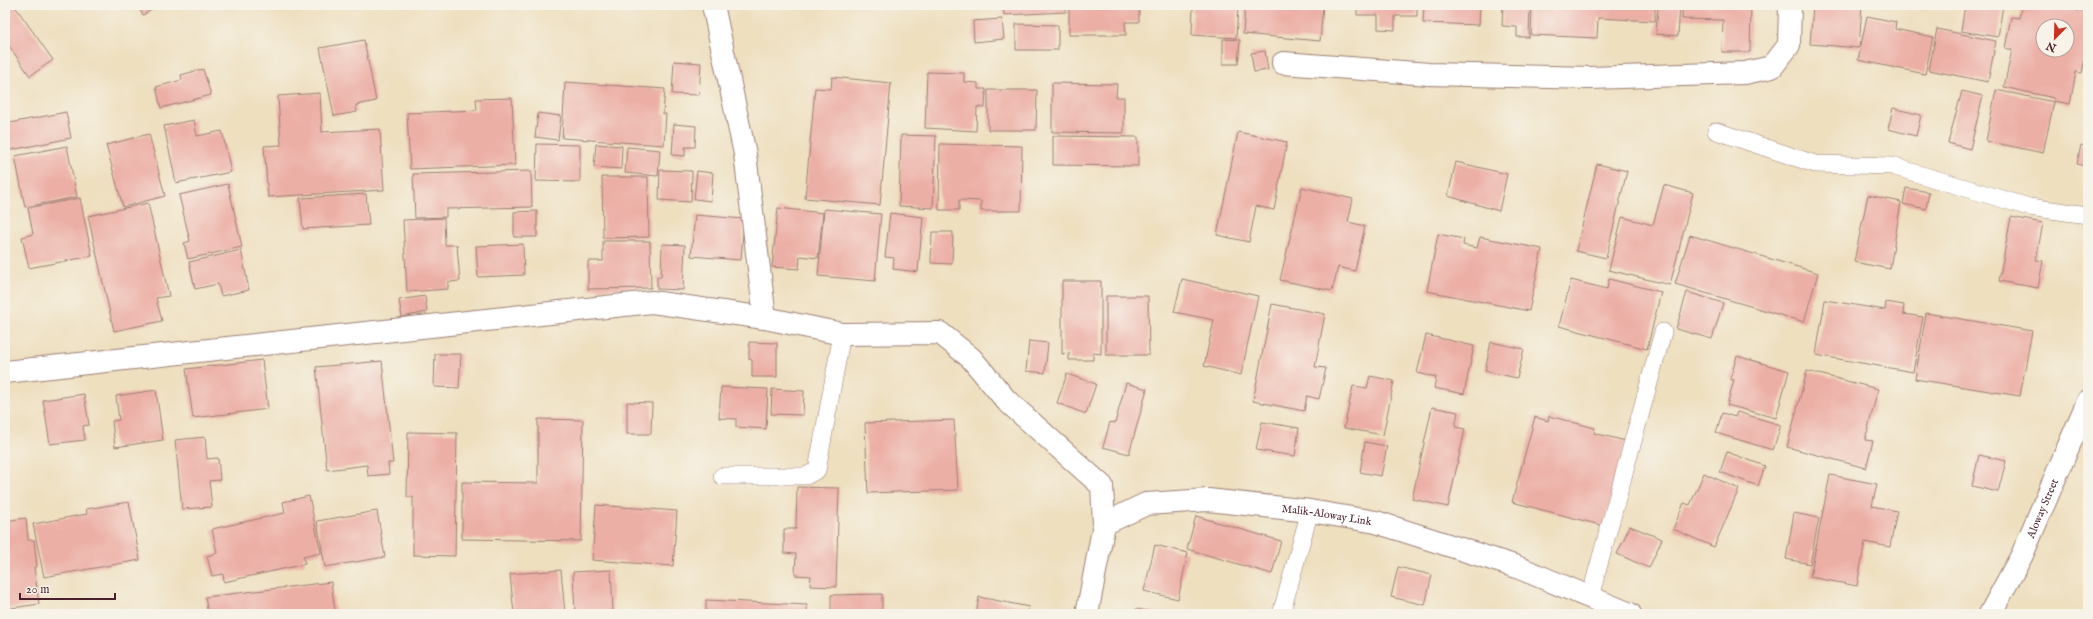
<svg xmlns="http://www.w3.org/2000/svg" width="2093" height="619" font-family="'IM FELL English',serif">
	<rect width="100%" height="100%" fill="#f7f3e8"/>
	<filter id="ink" filterUnits="userSpaceOnUse"><feTurbulence type="fractalNoise" baseFrequency=".025" numOctaves="2"/><feDisplacementMap in="SourceGraphic" scale="8" xChannelSelector="R" yChannelSelector="G"/><feConvolveMatrix kernelMatrix="1 2 1 2 8 2 1 2 1" color-interpolation-filters="sRGB"/></filter>
	<filter id="wash" filterUnits="userSpaceOnUse"><feTurbulence type="fractalNoise" baseFrequency=".012" numOctaves="4" result="noise"/><feDisplacementMap in="SourceGraphic" scale="16" xChannelSelector="R" yChannelSelector="G"/><feGaussianBlur stdDeviation="0.9" result="paint"/><feColorMatrix in="noise" values="0 0 0 0 0 0 0 0 0 0 0 0 0 0 0 0 0 1.4 0 .05"/><feComposite in="paint" operator="in"/></filter>
	<g filter="url(#wash)">
		<rect width="100%" height="100%" fill="#eedfbf"/>
		<g id="blocks">
			<path fill="#ecafa6" fill-rule="evenodd" d="M14,5L53,60L30,76L5,40V11Z
				M137,5H160L143,15Z
				M1003,5H1065L1066,12L1004,15Z
				M1069,5H1139V22H1125L1126,35H1069Z
				M1193,5H1242V8H1238L1236,38L1192,35Z
				M1245,5H1323L1320,41L1243,34Z
				M1357,5H1417V16H1395V30L1378,29V15H1357Z
				M1424,5H1480L1479,25L1423,23Z
				M1503,5H1530L1529,37H1517V27L1502,26Z
				M1532,5H1598L1599,10V5H1655V21L1598,18L1597,38L1531,35Z
				M1658,5H1680L1678,36L1656,34Z
				M1682,5H1751L1750,52H1722L1723,20L1682,19Z
				M1813,5H1862L1859,48L1810,44Z
				M1965,5H2003L1998,37L1961,31Z
				M2022,5H2052L2088,13L2085,30L2088,31V44L2082,73L2076,72L2070,104L2054,101V98L2004,87L2012,50L2005,48L2011,17L2019,18ZM2043,26H2067V50H2043Z
				M1867,16L1896,22L1895,29L1933,37L1925,74L1858,60Z
				M1002,19L1004,39L974,42L973,21Z
				M1016,24L1058,25V50H1016Z
				M1937,29L1996,41L1988,82L1929,70Z
				M1223,39L1240,40L1238,64H1223Z
				M364,40L376,101L356,105L357,112L334,116L320,48Z
				M1265,51L1268,70L1254,72L1251,53Z
				M674,61L701,63L699,95L672,94Z
				M203,69L211,95L161,108L156,87L182,80L181,75Z
				M927,72L964,73V82L978,83V89H986L985,108L977,107L976,131L925,128Z
				M832,77L891,83L880,205L805,198L815,88L831,89Z
				M565,82L665,89L663,114H666L664,145L562,138Z
				M1052,83L1117,84L1116,97H1124V133L1052,132Z
				M988,90H1037L1036,130H988Z
				M1996,90L2054,102L2043,153L1986,141Z
				M1962,91L1983,96L1970,149L1948,143Z
				M320,93L322,132L380,129L384,190L268,197L264,146L281,145L278,96Z
				M512,98L515,165L410,169L407,113L477,110L476,99Z
				M1893,108L1921,115L1916,136L1888,129Z
				M66,112L71,138L6,151L5,124Z
				M538,113L561,116L558,140L535,137Z
				M194,120L197,136L222,131L231,172L176,183L164,126Z
				M674,124L696,126L695,147H685V156L672,155Z
				M1238,132L1287,142L1274,210L1256,206L1249,242L1217,235Z
				M149,134L165,196L123,207L106,145Z
				M901,135L936,136L933,208L899,206Z
				M1053,136L1138,137V166L1053,165Z
				M537,144L580,145V182L536,181Z
				M596,144L622,146L621,169L594,167Z
				M940,144L1022,146L1021,211H981V201L959,200V210H939Z
				M2081,145L2088,147V167L2077,164Z
				M67,146L77,197L25,207L15,156Z
				M627,147L660,150L658,176L625,173Z
				M1456,162L1507,174L1499,211L1448,196Z
				M1597,164L1627,171L1606,258L1576,251Z
				M660,170L692,171L691,202L659,200Z
				M531,171L532,207L446,209V217L415,218L413,174Z
				M697,171L713,173L711,201L694,199Z
				M602,177H648L649,237L603,238Z
				M228,184L242,247L188,259L184,243L190,241L179,195Z
				M1664,185L1693,193L1670,285L1609,270L1622,217L1653,225Z
				M1302,187L1353,199L1348,222L1365,226L1355,271L1338,267L1332,291L1280,280Z
				M1906,188L1929,192L1926,209L1903,204Z
				M366,194L369,225L303,229L300,198Z
				M1868,195L1901,202L1890,269L1854,262Z
				M80,198L92,256L29,268L22,237L33,234L28,208Z
				M148,203L169,296L156,298L162,321L114,331L88,216Z
				M778,208L823,213L818,258L800,256L799,269L772,267Z
				M824,209L881,214L875,281L818,276Z
				M537,211V237H514V212Z
				M890,213L923,217L918,272L893,269L894,258L885,257Z
				M695,215L744,219L741,260L691,256Z
				M2011,217L2043,223L2036,260L2043,261L2038,288L1999,281Z
				M444,218L445,245H457L460,281L448,282V289L407,292L403,220Z
				M932,232H953L952,264L931,263Z
				M1438,234L1464,239L1463,245L1477,248L1480,237L1542,249L1529,311L1427,291Z
				M1690,235L1818,273L1804,322L1675,284Z
				M603,241H650L651,288L588,289V261H603Z
				M523,244L524,275L478,277L476,246Z
				M662,244L685,245L683,290L657,289V277H661Z
				M241,250L249,290L221,296L218,284L195,289L189,262Z
				M1182,279L1258,296L1241,375L1204,366L1214,320L1174,312Z
				M1609,279L1661,292L1647,349L1559,326L1571,280L1607,289Z
				M1062,281H1101V354L1093,353V360H1069V353L1062,354Z
				M1687,292L1723,303L1712,339L1676,329Z
				M425,296L427,312L402,317L399,300Z
				M1106,296H1148L1149,355H1106Z
				M1825,300L1885,310L1886,302L1904,305L1903,314L1923,317L1913,372L1816,355Z
				M1272,304L1325,314L1315,367L1326,368L1319,399L1307,396L1304,411L1253,401Z
				M1926,313L2032,331L2020,396L1915,379Z
				M1426,335L1474,346L1464,394L1434,388L1436,377L1417,373Z
				M1029,341L1048,343L1045,373L1026,371Z
				M749,342L777,343V377H752V360L749,359Z
				M1491,342L1524,349L1517,378L1485,371Z
				M435,354H461L459,388L434,387Z
				M1737,356L1789,371L1776,418L1727,405L1734,380L1730,379Z
				M262,360L268,409L193,418L186,369Z
				M382,361L393,463H388L389,474L368,476L367,465L327,470L316,367Z
				M1807,371L1878,389L1865,440L1873,441L1866,468L1787,447Z
				M1067,374L1096,384L1086,414L1057,403Z
				M1370,376L1394,381L1383,435L1344,428L1353,386L1367,388Z
				M1126,383L1147,389L1129,454L1103,447L1110,422L1115,423Z
				M721,387L768,389L766,429L736,427V419L719,418Z
				M772,389L804,391L803,415L771,414Z
				M156,390L163,440L115,447L112,421L119,420L116,396Z
				M84,394L89,425L83,426L85,440L50,444L43,400Z
				M627,402L652,403L651,434H627Z
				M1432,407L1458,412L1455,427L1465,429L1448,507L1412,499Z
				M1737,412L1781,425L1773,450L1716,433L1722,413L1735,417Z
				M1549,416L1595,428L1594,433L1626,441L1604,526L1512,502L1535,417L1548,421Z
				M538,419L583,420L581,541L462,539V482L538,483Z
				M954,420L958,490L868,493L865,423Z
				M1262,422L1299,428L1295,456L1256,450Z
				M408,432L457,433L455,556L413,555V497H407Z
				M205,437L207,459L218,458L220,480L209,481L212,507L182,509L175,440Z
				M1365,442L1387,446L1381,476L1360,472Z
				M1727,452L1765,466L1758,486L1720,472Z
				M1979,455L2006,461L1998,492L1972,486Z
				M1704,473L1739,489L1714,547L1673,529L1684,503L1690,505Z
				M1830,475L1877,484L1872,506L1897,511L1890,547L1865,542L1857,586L1810,577Z
				M797,487L839,488L836,587L810,586L811,576L795,575L796,554L784,553V529H796Z
				M309,496L321,553L303,557L305,564L224,582L223,574L212,576L207,556L217,553L212,529L285,513L283,502Z
				M129,502L140,560L44,577L33,524L87,514L86,509Z
				M596,505L677,511L673,566L592,560Z
				M377,511L385,557L325,567L317,521Z
				M1794,513L1819,518L1810,564L1786,559Z
				M1196,516L1281,541L1272,574L1187,549Z
				M26,518L28,540H34L37,567H34L39,604L5,609V521Z
				M1630,526L1662,539L1649,568L1617,554Z
				M1155,545L1188,553L1178,599L1144,591Z
				M1398,567L1432,575L1425,605L1391,597Z
				M561,570L565,614H514L510,574Z
				M611,570L613,611L606,612V614H575L573,572Z
				M331,582L335,611L325,612V614H208L205,597Z
				M882,594V614H831V595Z
				M979,597L1029,607L1027,614H976Z
				M706,600L807,605V614H706Z
				M1136,609L1159,613L1158,614H1135Z"/>
		</g>
	</g>
	<g filter="url(#ink)">
		<use href="#blocks" fill-opacity="0" stroke="#9c7f75" stroke-width="1"/>
		<g fill="none" stroke-linecap="round" stroke-linejoin="round">
			<g stroke="#9c7f75" stroke-width="18">
				<path id="lane" d="M1716,131L1815,164L1892,166L2029,207L2088,215
					M722,476H806L817,470L842,334
					M1590,597L1663,332
					M1281,614L1310,511"/>
			</g>
			<g stroke="#9c7f75" stroke-width="24">
				<g id="street">
					<path d="M713,5L745,154L765,318"/>
					<path d="M1283,63L1429,74L1590,78L1745,73L1772,67L1789,45L1790,5"/>
					<path d="M5,372L652,302L765,318L842,334L940,333L971,358L1006,400L1102,486L1104,524"/>
					<path id="s1" d="M1087,614L1104,524L1146,504L1208,500L1310,511L1376,522L1517,567L1630,614"/>
					<path id="s2" d="M1990,614L2022,555L2088,401"/>
				</g>
			</g>
			<use href="#lane" stroke="#fff" stroke-width="17"/>
			<use href="#street" stroke="#fff" stroke-width="22"/>
		</g>
	</g>
	<g text-anchor="middle" stroke-width="3" stroke-linejoin="round" paint-order="stroke">
		<g font-size="11" fill="#4a1f2b" stroke="#f7f3e8">
			<text dy="4" stroke="none"><textPath href="#s2" startOffset="118">Aloway Street</textPath></text>
			<text dy="4" stroke="none"><textPath href="#s1" startOffset="320">Malik-Aloway Link</textPath></text>
		</g>
	</g>
	<rect width="2093" height="619" fill="none" stroke="#f7f3e8" stroke-width="20"/>
	<g transform="translate(2055 38) rotate(203)"><circle r="19" fill="#f7f3e8" stroke="#b29e9c"/>
	<path d="M0-3L7 15L0 10L-7 15Z" fill="#c8321e"/>
	<text y="-6" font-size="11" font-weight="bold" text-anchor="middle" fill="#4a1f2b">N</text>
	</g>
	<path d="M20 593v6h95v-6" fill="none" stroke="#4a1f2b" stroke-width="2"/>
	<text x="26" y="593" font-size="12" fill="#4a1f2b" stroke="#f7f3e8" stroke-width="3" paint-order="stroke">20 m</text>
</svg>
